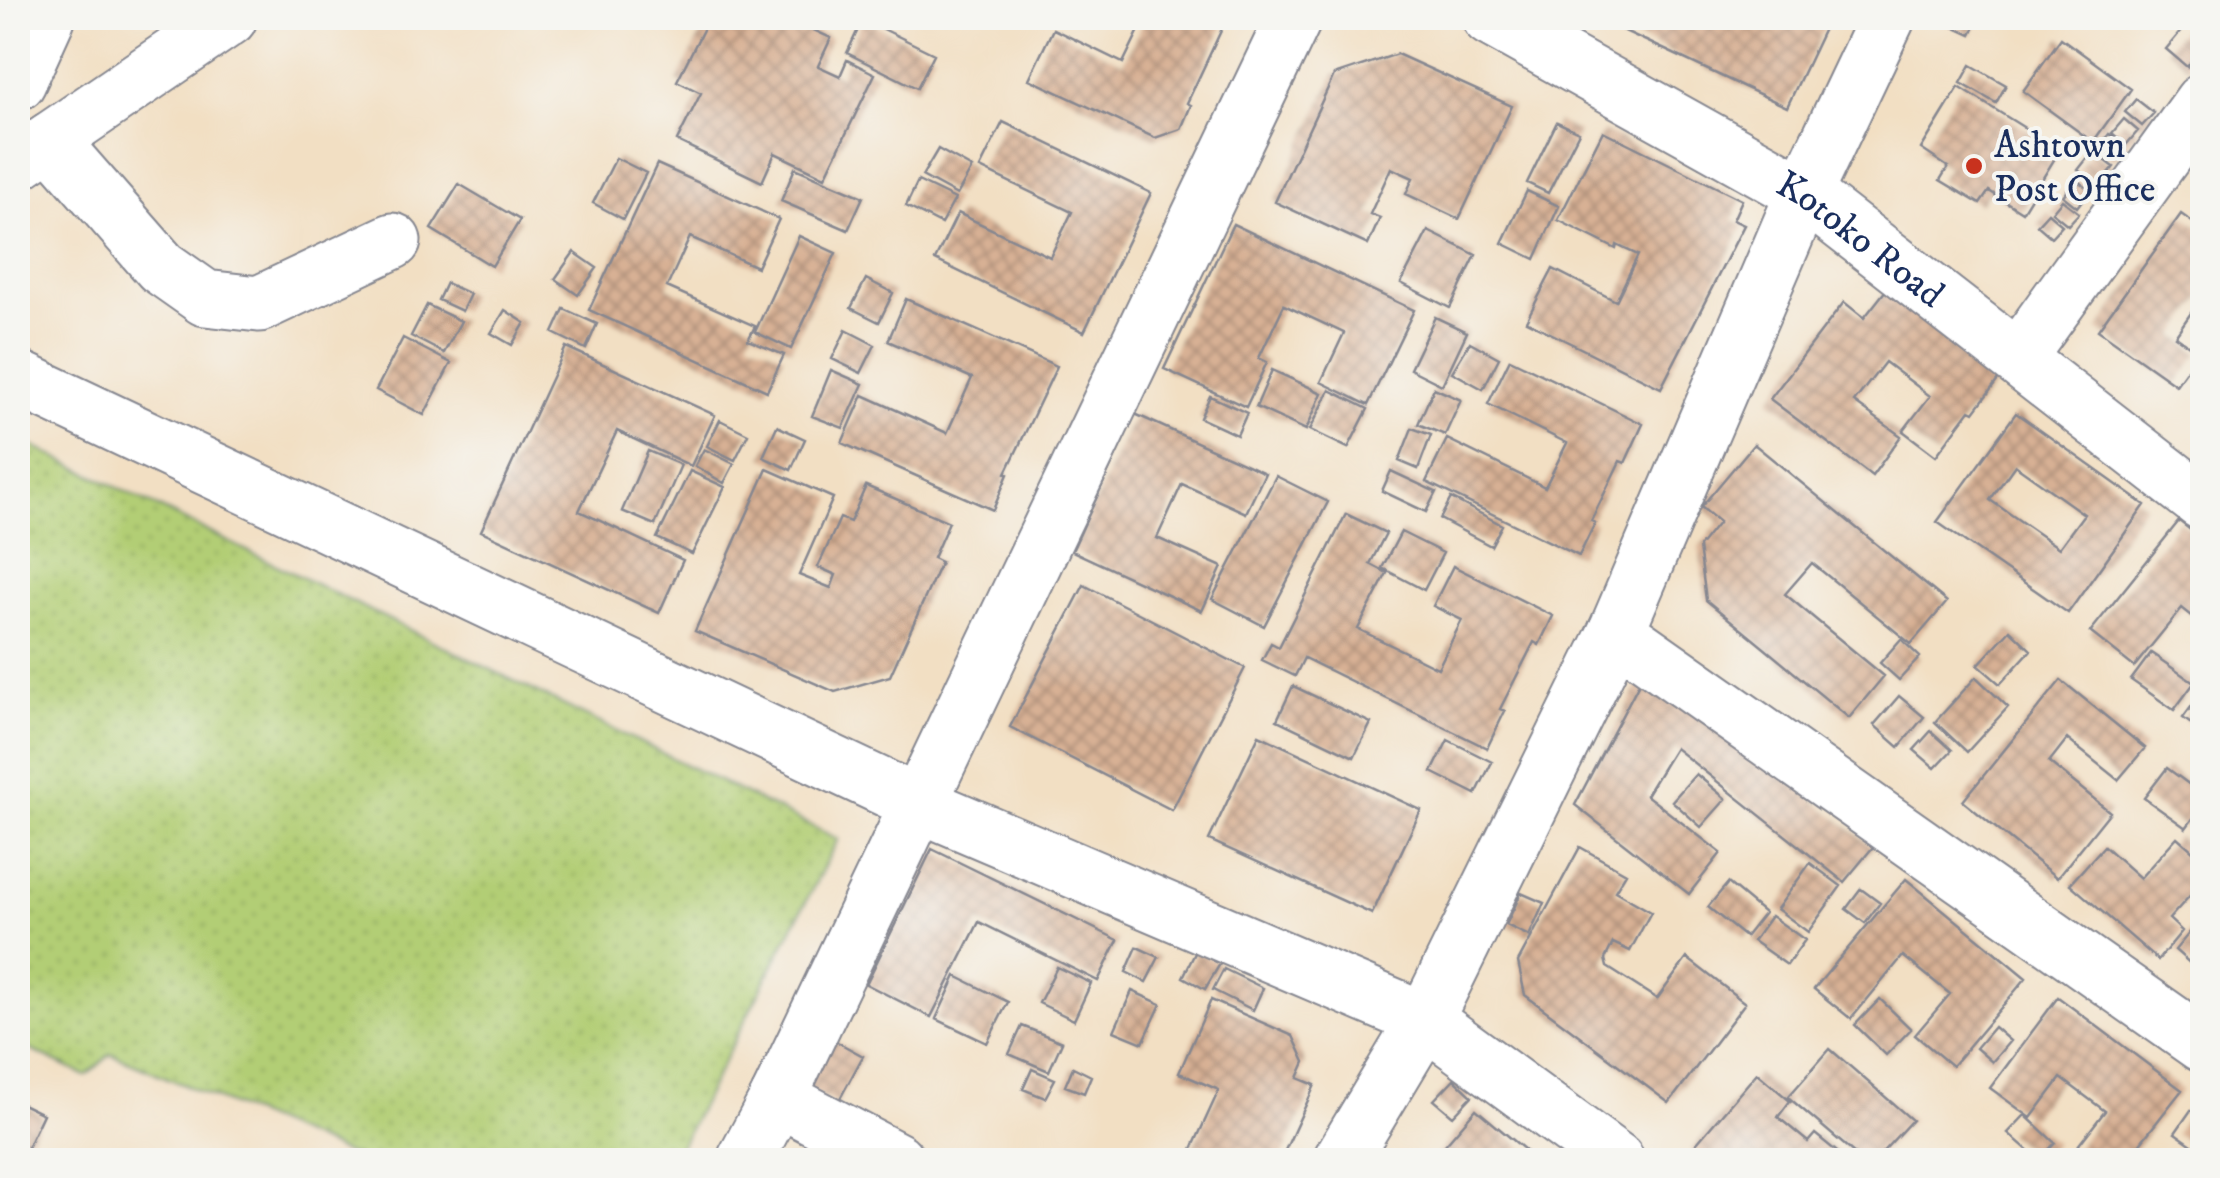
<svg xmlns="http://www.w3.org/2000/svg" width="2220" height="1178" font-family="'IM FELL DW Pica',serif">
	<defs>
		<pattern id="grass-dots" width="8" height="8" patternUnits="userSpaceOnUse" patternTransform="scale(2.5)"><rect width="8" height="8" fill="#b2ce74"/><path d="M2 2h.1M6 6h.1" fill="none" stroke="#98b167" stroke-width="1.8" stroke-linecap="round"/></pattern>
		<pattern id="building-cross-hatch" width="8" height="8" patternUnits="userSpaceOnUse" patternTransform="scale(2.5)"><rect width="8" height="8" fill="#d8b194"/><path d="M0 0l8 8M0 8l8-8" fill="none" stroke="#ae907c"/></pattern>
	</defs>
	<rect width="100%" height="100%" fill="#f6f6f2"/>
	<filter id="ink" filterUnits="userSpaceOnUse"><feTurbulence type="fractalNoise" baseFrequency=".01" numOctaves="2"/><feDisplacementMap in="SourceGraphic" scale="20" xChannelSelector="R" yChannelSelector="G"/><feConvolveMatrix kernelMatrix="1 2 1 2 8 2 1 2 1" color-interpolation-filters="sRGB"/></filter>
	<filter id="wash" filterUnits="userSpaceOnUse"><feTurbulence type="fractalNoise" baseFrequency=".0048" numOctaves="4" result="noise"/><feDisplacementMap in="SourceGraphic" scale="40" xChannelSelector="R" yChannelSelector="G"/><feGaussianBlur stdDeviation="2.25" result="paint"/><feColorMatrix in="noise" values="0 0 0 0 0 0 0 0 0 0 0 0 0 0 0 0 0 1.4 0 .05"/><feComposite in="paint" operator="in"/></filter>
	<g filter="url(#wash)">
		<rect width="100%" height="100%" fill="#f2dfc3"/>
		<path fill="url(#grass-dots)" stroke="#667e69" stroke-width="2.5" d="M18,439L838,839L673,1160H362L111,1054L86,1076L18,1044Z"/>
		<g id="blocks">
			<path fill="url(#building-cross-hatch)" fill-rule="evenodd" d="M709,18H788L831,38L818,66L840,76L847,60L875,74L825,177L775,153L762,182L677,141L701,93L677,81Z
				M1145,18H1227L1187,103L1191,105L1181,129L1155,138L1029,79L1053,29L1123,63Z
				M1597,18H1829L1787,107Z
				M1934,18H1979L1971,35Z
				M2192,18L2202,26V47L2187,67L2166,49Z
				M863,19L934,54L917,88L847,53Z
				M2061,38L2131,89L2093,142L2023,91Z
				M1397,54L1512,106L1459,219L1406,194L1413,178L1391,168L1370,214L1380,218L1368,245L1275,202L1334,75Z
				M1971,65L2006,85L1996,103L1961,83Z
				M1959,87L2060,150L2022,212L1989,191L1980,204L1940,180L1948,167L1921,149Z
				M2136,99L2154,113L2142,126L2125,112Z
				M2124,119L2138,131L2126,145L2112,133Z
				M1003,122L1151,193L1084,332L935,260L958,213L1050,257L1072,212L980,168Z
				M1557,122L1579,132L1548,193L1527,183Z
				M1603,131L1742,200L1733,220L1744,225L1661,388L1526,321L1553,269L1616,301L1638,255L1617,245L1616,249L1558,220Z
				M2109,134L2125,147L2114,160L2098,148Z
				M938,149L972,168L957,195L922,176Z
				M2093,151L2114,167L2098,186L2078,170Z
				M616,158L646,173L623,219L593,203Z
				M657,164L779,219L757,267L690,237L667,287L755,326L748,340L784,355L767,391L589,310Z
				M795,168L863,197L848,230L781,201Z
				M2075,179L2090,190L2077,207L2063,196Z
				M918,181L955,199L941,224L906,206Z
				M459,184L520,220L492,266L431,229Z
				M1527,191L1559,206L1535,259L1502,243Z
				M2062,200L2079,213L2068,225L2052,212Z
				M2048,213L2062,225L2051,237L2037,225Z
				M2181,214L2202,229V297L2175,336L2199,353L2176,385L2098,330Z
				M1233,224L1414,310L1368,405L1321,382L1344,333L1284,305L1259,358L1267,362L1246,407L1164,369Z
				M1428,231L1476,255L1450,308L1401,283Z
				M799,236L836,253L791,349L755,332Z
				M574,252L597,268L578,295L555,279Z
				M866,279L893,293L879,322L851,308Z
				M446,283L470,294L462,311L438,300Z
				M1886,290L2001,376L1974,412L1970,410L1936,456L1903,431L1930,396L1885,362L1854,402L1901,436L1872,476L1770,399L1844,302L1864,318Z
				M906,299L1057,366L1006,473L1008,474L993,510L842,443L863,395L947,433L972,378L888,341Z
				M427,305L461,321L444,353L411,336Z
				M564,309L597,324L586,349L553,333Z
				M505,310L525,323L512,345L491,333Z
				M1435,317L1467,332L1442,385L1410,369Z
				M846,330L875,345L861,373L832,359Z
				M403,338L451,363L424,415L376,390Z
				M1470,342L1499,358L1483,389L1452,372Z
				M566,347L715,415L691,466L617,431L579,511L683,560L659,613L481,531Z
				M1510,359L1643,424L1625,463L1620,461L1591,521L1595,523L1579,556L1426,482L1447,439L1545,487L1567,443L1488,404Z
				M831,370L863,384L843,428L812,416Z
				M1272,370L1322,393L1306,430L1256,407Z
				M1434,388L1461,400L1445,435L1418,424Z
				M1330,390L1368,409L1348,448L1310,430Z
				M1210,396L1247,413L1237,435L1200,418Z
				M2016,413L2145,505L2068,613L1937,522ZM2015,465L2084,514L2059,548L1990,500Z
				M1135,414L1265,473L1246,513L1182,484L1157,538L1222,567L1202,611L1072,551Z
				M720,420L748,434L735,460L707,446Z
				M777,426L805,439L791,470L763,457Z
				M1412,428L1431,435L1418,469L1399,461Z
				M1754,444L1947,602L1911,644L1812,563L1785,594L1884,676L1849,718L1706,600L1699,547L1719,522L1701,507Z
				M704,449L734,464L724,483L695,466Z
				M648,451L681,465L655,525L622,511Z
				M767,469L833,498L799,575L831,588L836,575L818,567L840,518L850,522L866,486L949,522L933,558L941,562L890,676L835,692L695,631Z
				M690,471L725,487L692,554L657,538Z
				M1391,471L1436,492L1426,512L1382,491Z
				M1276,476L1328,502L1264,626L1212,599Z
				M1451,498L1502,525L1491,546L1440,519Z
				M1346,514L1386,533L1370,564L1387,573L1358,629L1438,668L1462,620L1433,606L1453,566L1553,616L1539,645L1534,642L1500,709L1505,711L1487,748L1304,658L1295,676L1262,660L1271,643L1279,647Z
				M2179,521L2202,539V624L2182,608L2134,667L2090,632Z
				M1401,532L1443,553L1424,590L1382,568Z
				M1084,585L1245,668L1172,810L1010,727Z
				M2010,630L2031,650L2000,684L1978,665Z
				M1901,639L1920,657L1899,680L1880,663Z
				M2151,653L2194,683L2174,710L2131,680Z
				M1647,668L1873,847L1844,882L1675,748L1646,795L1721,853L1689,894L1575,805Z
				M1976,677L2008,707L1967,752L1935,722Z
				M2061,680L2145,748L2118,780L2067,739L2049,762L2110,812L2057,878L1963,801Z
				M1293,686L1371,723L1354,757L1277,720Z
				M2202,692V732L2183,718Z
				M1899,696L1924,717L1899,747L1874,725Z
				M1931,731L1952,750L1935,768L1914,750Z
				M1259,735L1421,810L1372,914L1209,840Z
				M1448,740L1492,762L1476,794L1432,772Z
				M2167,768L2202,794V806L2186,828L2144,798Z
				M1696,774L1726,799L1701,827L1672,801Z
				M2177,837L2202,859V882L2169,919L2182,931L2158,960L2070,884L2104,846L2140,878Z
				M1580,847L1626,873L1615,891L1651,912L1630,951L1613,943L1605,959L1607,967L1657,999L1687,958L1745,1003L1669,1103L1525,995L1518,962Z
				M932,849L1118,940L1098,981L979,922L931,1017L866,984Z
				M1810,863L1841,886L1808,932L1777,909Z
				M1906,879L2026,978L1952,1066L1915,1035L1950,994L1903,956L1851,1019L1814,989Z
				M1728,883L1764,913L1745,937L1708,907Z
				M1861,889L1880,903L1865,923L1846,909Z
				M1521,893L1544,903L1529,936L1506,925Z
				M1771,916L1805,940L1787,965L1753,941Z
				M2200,920L2202,922V974L2175,950Z
				M1137,947L1159,957L1146,982L1126,972Z
				M1196,951L1220,964L1205,989L1183,977Z
				M1057,967L1091,983L1074,1020L1039,1003Z
				M1224,969L1263,988L1253,1010L1213,990Z
				M956,976L1008,1002L987,1043L936,1019Z
				M1132,991L1161,1004L1143,1043L1114,1031Z
				M2058,997L2182,1090L2127,1160H2067L2105,1111L2061,1078L2031,1118L1990,1088Z
				M1880,999L1911,1029L1886,1055L1855,1025Z
				M1211,1000L1293,1036L1305,1062L1298,1078L1315,1085L1282,1157L1278,1155L1275,1160H1187L1219,1090L1179,1073Z
				M1022,1026L1062,1042L1049,1071L1009,1054Z
				M1994,1027L2010,1041L1992,1062L1976,1048Z
				M819,1032L863,1056L837,1104L792,1080Z
				M1830,1049L1912,1120L1875,1160H1862L1788,1097Z
				M1073,1067L1091,1076L1084,1093L1065,1086Z
				M1032,1069L1055,1079L1045,1098L1023,1089Z
				M1757,1073L1790,1101L1778,1117L1808,1142L1815,1134L1847,1160H1703L1691,1150Z
				M1454,1079L1472,1096L1453,1116L1434,1100Z
				M18,1102L43,1114L24,1154L18,1151Z
				M1476,1109L1537,1160H1432Z
				M2191,1110L2202,1119V1152L2175,1133Z
				M2025,1115L2055,1143L2039,1160L2008,1133Z"/>
		</g>
	</g>
	<g filter="url(#ink)">
		<use href="#blocks" fill-opacity="0" stroke="#868790" stroke-width="2.5"/>
		<g fill="none" stroke-linecap="round" stroke-linejoin="round">
			<g stroke="#868790" stroke-width="59">
				<g id="minor">
					<path id="s1" d="M1490,18L1804,193L2202,502"/>
					<path d="M18,82L47,18"/>
					<path d="M50,140L161,267L205,298L259,304L393,241"/>
					<path d="M2018,357L2202,102"/>
					<path d="M18,378L919,804L1425,1020L1616,1160"/>
					<path d="M1616,632L2202,1044"/>
					<path d="M778,1098L896,1160"/>
					<path d="M745,1160L778,1098L1294,18"/>
					<path d="M1341,1160L1425,1020L1616,632L1804,193L1887,18"/>
				</g>
			</g>
			<g stroke="#868790" stroke-width="59">
				<path id="major" d="M18,162L229,18"/>
			</g>
			<use href="#minor" stroke="#fff" stroke-width="55"/>
			<use href="#major" stroke="#fff" stroke-width="55"/>
		</g>
	</g>
	<circle fill="#c8321e" stroke="#f6f6f2" stroke-width="4" cx="1974" cy="166" r="10"/>
	<g text-anchor="middle" stroke-width="8" stroke-linejoin="round" paint-order="stroke">
		<g font-size="38" fill="#1b2f5e" stroke="#f6f6f2" text-anchor="start">
			<text x="1994" y="157">Ashtown<tspan x="1994" dy="44">Post Office</tspan></text>
		</g>
		<g font-size="38" fill="#1b2f5e" stroke="#f6f6f2">
			<text dy="13" stroke="none"><textPath href="#s1" startOffset="432">Kotoko Road</textPath></text>
		</g>
	</g>
	<rect width="2220" height="1178" fill="none" stroke="#f6f6f2" stroke-width="60"/>
</svg>
